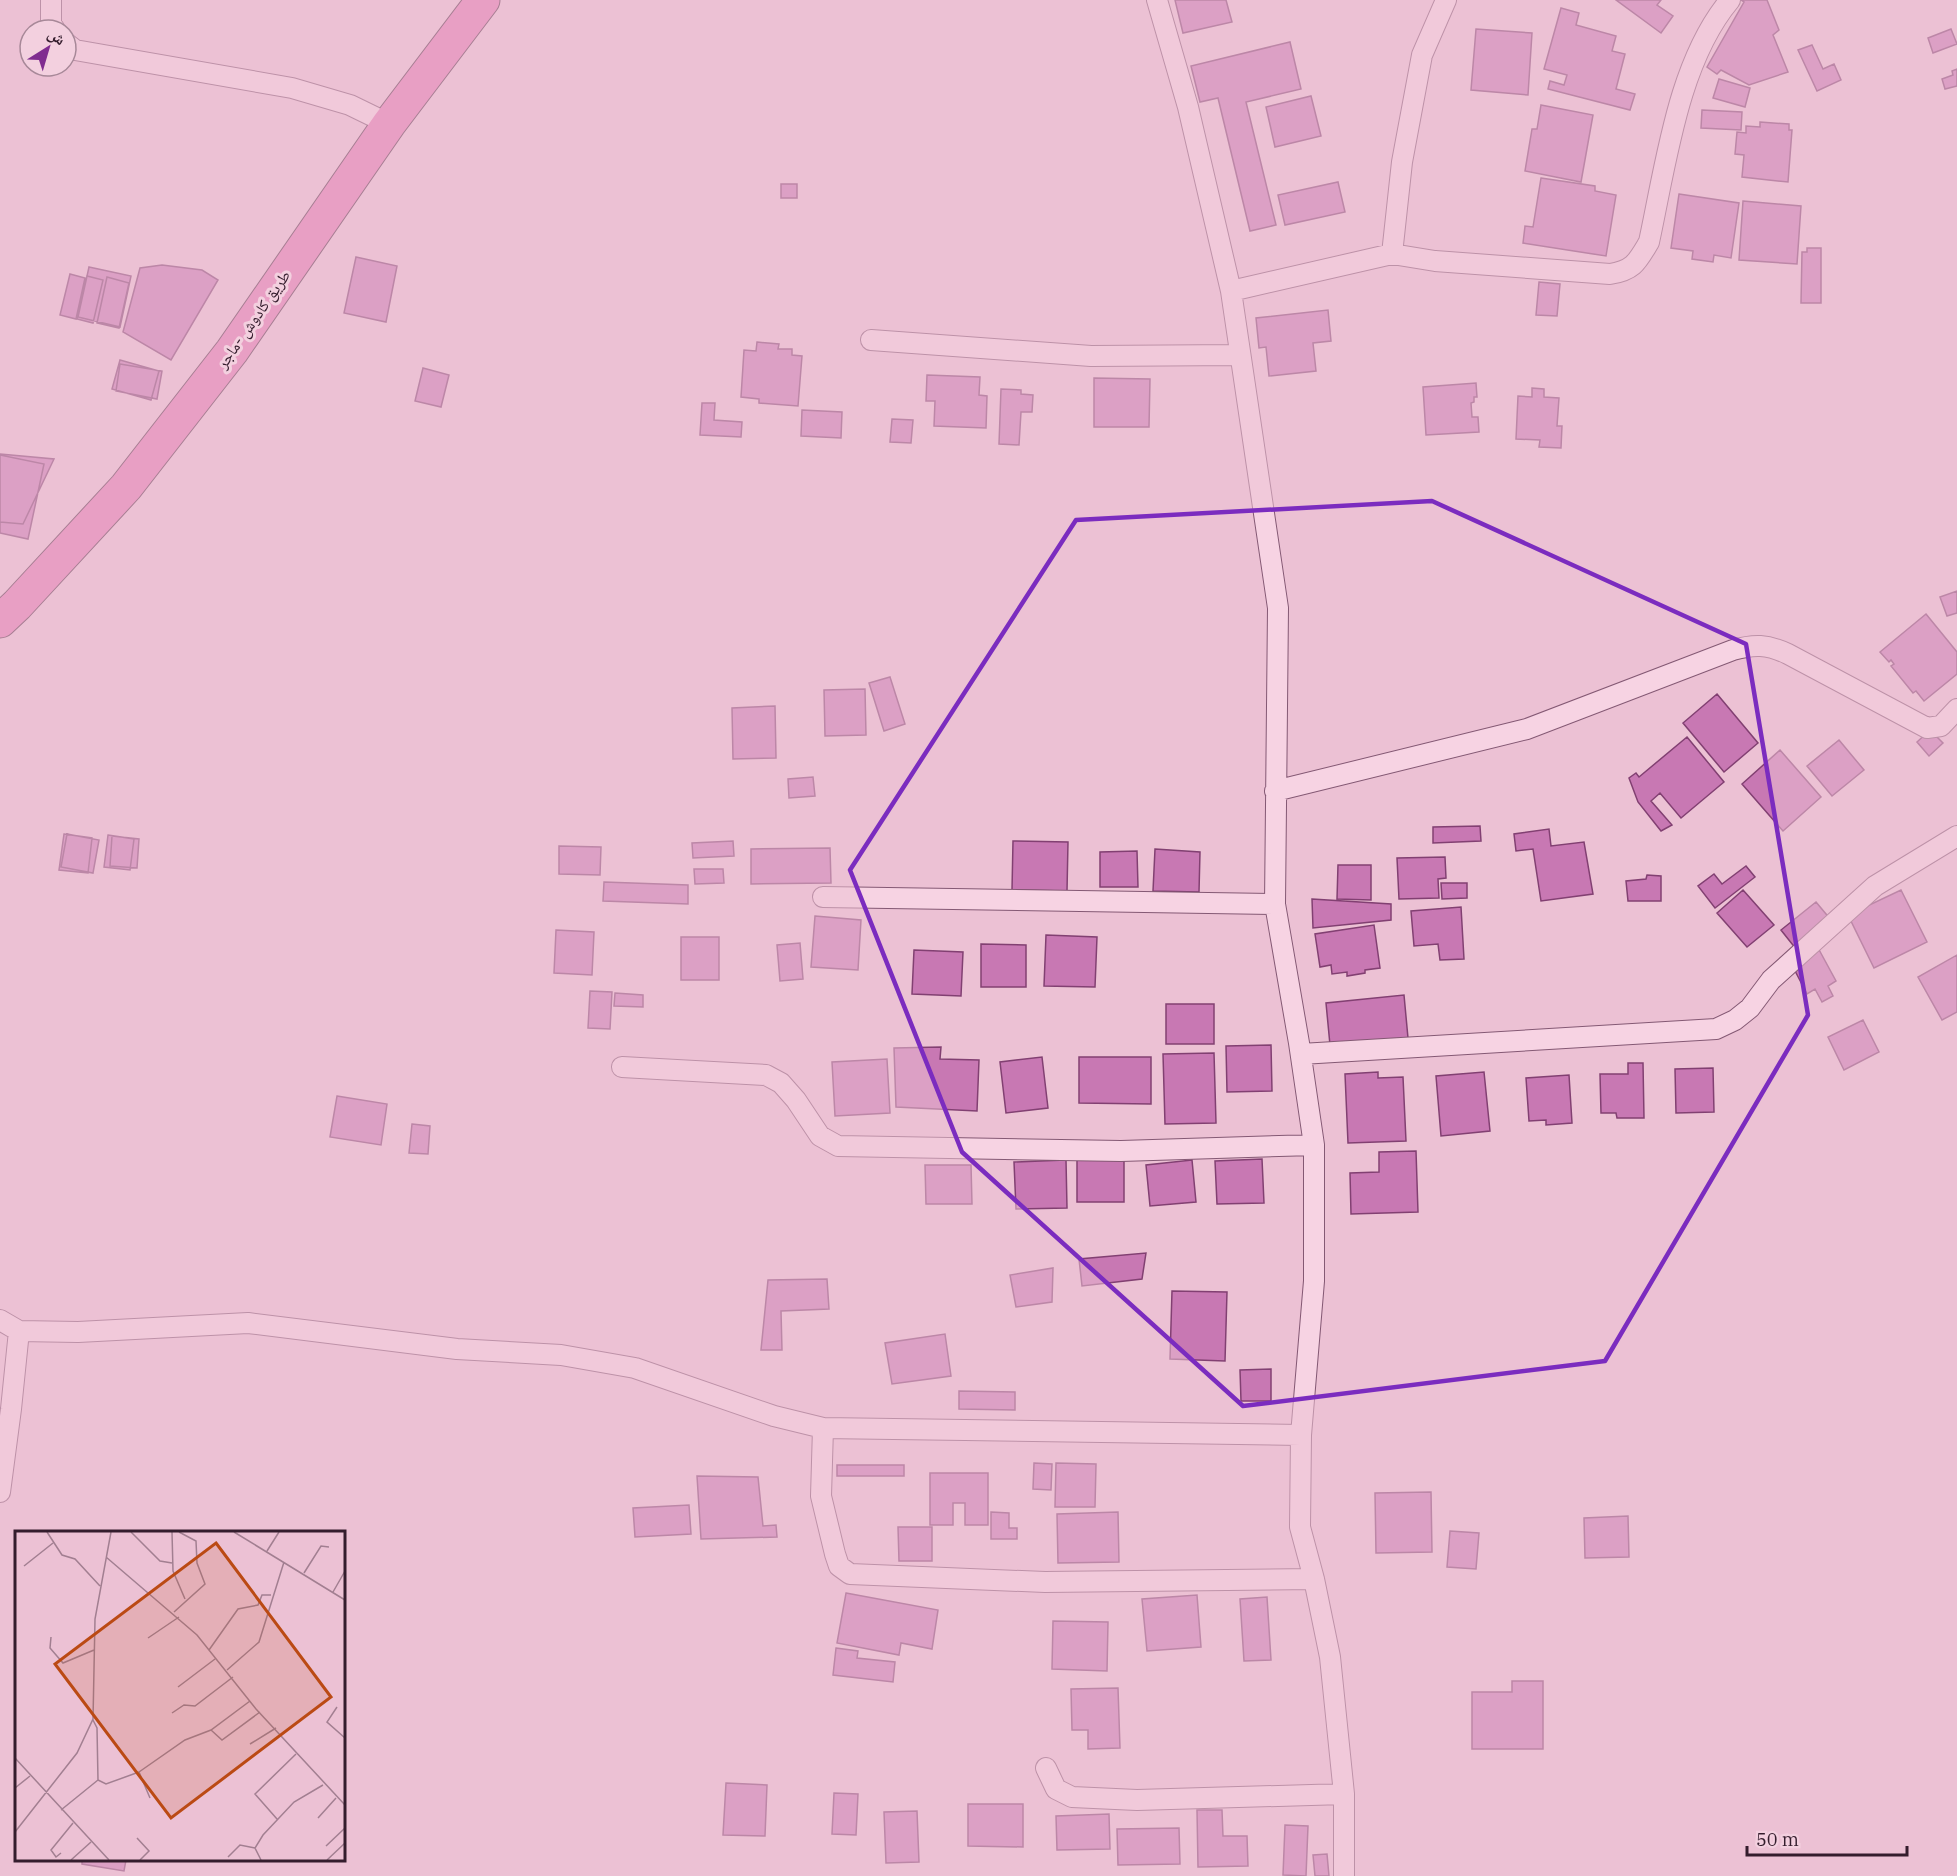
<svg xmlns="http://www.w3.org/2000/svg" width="1957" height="1876" font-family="'IBM Plex Serif','Noto Naskh Arabic',serif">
	<rect width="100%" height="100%" fill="#ecc1d4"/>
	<path fill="#c878b3" stroke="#824072" stroke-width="1.5" d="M1175,0H1226L1232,22L1183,33Z
		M1616,0H1661L1657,5L1673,16L1661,33Z
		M1741,0H1767L1779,30L1773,35L1788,72L1749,85L1721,70L1717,74L1707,67L1744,2Z
		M1561,8L1579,13L1576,25L1616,36L1612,51L1625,54L1616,89L1635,94L1630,110L1548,89L1550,81L1564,85L1567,75L1544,69Z
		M1476,29L1532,33L1528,95L1471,90Z
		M1951,29L1957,44L1933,53L1928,38Z
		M1290,42L1301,89L1246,102L1276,225L1250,231L1218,98L1200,102L1191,66Z
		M1812,45L1823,69L1834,64L1841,80L1817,91L1798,50Z
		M1957,69V86L1945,89L1942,79L1953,75L1952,71Z
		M1719,79L1750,88L1745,107L1713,98Z
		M1311,96L1321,136L1275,147L1266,107Z
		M1541,105L1593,115L1581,182L1525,171L1532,129H1537Z
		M1702,110L1742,112L1741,130L1701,128Z
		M1760,122L1789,124V130H1792L1788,182L1742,177L1744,155L1735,154L1737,132L1746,133V126L1760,127Z
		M1541,178L1595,186V191L1616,195L1606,256L1523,243L1525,226L1533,227Z
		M1338,182L1345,212L1285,225L1278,195Z
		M781,184H797V198H781Z
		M1679,194L1739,203L1731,258L1714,255L1713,262L1692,259L1693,251L1671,248Z
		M1743,201L1801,206L1797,264L1739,260Z
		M1807,248H1821V303H1801L1802,252H1807Z
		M356,257L397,266L386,322L344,313Z
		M162,265L202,270L218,280L171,360L123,332L140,268Z
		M89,267L131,276L120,327L78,317Z
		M70,274L85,278L76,319L60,315Z
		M87,276L103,280L93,323L77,319Z
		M107,277L129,283L119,328L97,323Z
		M1539,282L1560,284L1557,316L1536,315Z
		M1328,310L1331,341L1313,343L1316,371L1269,376L1266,347L1259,348L1256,318Z
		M757,342L779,344L778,349H792V355L802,356L798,406L759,403V399L741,397L744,350L756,351Z
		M120,360L159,371L151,400L112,389Z
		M120,364L162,371L157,399L116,391Z
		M423,368L449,375L441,407L415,401Z
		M927,375L980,377L979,395L987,396L986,428L934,426L935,401H926Z
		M1094,378L1150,379L1149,427H1094Z
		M1476,383L1477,397H1474V402L1471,403L1472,417H1478L1479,432L1426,435L1423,387Z
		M1532,388L1544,389V397L1559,398L1557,426H1562L1561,448L1539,447L1540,440L1516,439L1518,396L1532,397Z
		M1001,389L1021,390V394L1033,395L1032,412H1021L1019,445L999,444Z
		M702,403H715L714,420L742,422L741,437L700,435Z
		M802,410L842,412L841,438L801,436Z
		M892,419L913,420L911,443L890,442Z
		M0,454L54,459L23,524L0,522Z
		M0,455L44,464L28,539L0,533Z
		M1957,591V613L1947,616L1940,597Z
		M1926,614L1957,652V674L1924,701L1916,691L1913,693L1891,666L1894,664L1891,660L1889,662L1880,652Z
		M890,677L905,724L884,731L869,683Z
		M865,689L866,735L825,736L824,690Z
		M1717,694L1758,743L1724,772L1683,723Z
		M775,706L776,758L733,759L732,708Z
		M1930,730L1943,743L1929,756L1917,742Z
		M1687,737L1724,782L1681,818L1660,793L1651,801L1672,825L1661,831L1638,802L1629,778L1636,773L1639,777Z
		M1839,740L1864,770L1832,796L1807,766Z
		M1780,750L1821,797L1783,831L1742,784Z
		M813,777L815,796L789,798L788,779Z
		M1480,826L1481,841L1433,843V827Z
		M1549,829L1551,846L1584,842L1593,894L1541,901L1533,849L1516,851L1514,834Z
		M64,834L92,838L88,873L59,870Z
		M67,834L99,840L93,873L61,867Z
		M108,835L134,839L130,870L104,867Z
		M112,836L139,839L137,868L110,866Z
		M733,841L734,856L693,858L692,843Z
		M1013,841L1068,842L1067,891L1012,890Z
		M559,846L601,847L600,875L559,874Z
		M830,848L831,883L751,884V849Z
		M1155,849L1200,852L1199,892L1153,891Z
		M1137,851L1138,887H1100V852Z
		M1445,857L1446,878L1438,879L1439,898L1399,899L1397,858Z
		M1338,865H1371V900L1337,899Z
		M1746,866L1755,877L1715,908L1698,886L1714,874L1722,884Z
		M694,869H723L724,883L695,884Z
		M1647,875L1661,876V901H1628L1626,881L1646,879Z
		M604,882L688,885V904L603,901Z
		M1441,883H1467V898L1442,899Z
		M1743,890L1774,925L1747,947L1717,913Z
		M1901,890L1927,942L1874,968L1848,915Z
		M1312,899L1391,904V920L1313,928Z
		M1816,902L1831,920L1796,949L1781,930Z
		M1461,907L1464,959L1440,960L1438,944L1414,946L1411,911Z
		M815,916L861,920L858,970L811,967Z
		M1374,925L1380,968L1365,970V973L1347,976V972L1332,974L1331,965L1320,967L1315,934Z
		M556,930L594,932L592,975L554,973Z
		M1046,935L1097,937L1095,987L1044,986Z
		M681,937H719V980H681Z
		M800,943L803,979L780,981L777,945Z
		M981,944L1026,945V987H981Z
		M1817,946L1836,981L1828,986L1833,996L1822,1002L1815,989L1807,994L1793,967Z
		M914,950L963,952L961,996L912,994Z
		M1957,955V1012L1942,1020L1918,977Z
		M590,991L612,992L610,1029L588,1028Z
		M615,993L643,995V1007L614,1006Z
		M1404,995L1408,1038L1330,1045L1326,1003Z
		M1166,1004H1214V1044H1166Z
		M1863,1020L1879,1052L1844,1070L1828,1037Z
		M1271,1045L1272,1091L1227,1092L1226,1046Z
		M941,1047L940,1059L979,1060L977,1111L896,1107L894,1048Z
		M1214,1053L1216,1123L1165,1124L1163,1054Z
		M1042,1057L1048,1108L1006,1113L1000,1062Z
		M1079,1057H1151V1104L1079,1103Z
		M887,1059L890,1113L835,1116L832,1062Z
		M1628,1063H1643L1644,1118H1617L1616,1113H1601L1600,1074H1628Z
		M1713,1068L1714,1112L1676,1113L1675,1069Z
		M1378,1072V1078L1403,1077L1406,1141L1348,1143L1345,1074Z
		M1484,1072L1490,1131L1441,1136L1436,1076Z
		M1569,1075L1572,1123L1546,1125V1120L1529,1121L1526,1078Z
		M337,1096L387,1104L381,1145L330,1137Z
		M412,1124L430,1126L428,1154L409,1153Z
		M1416,1151L1418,1212L1351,1214L1350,1173L1379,1172V1152Z
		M1077,1159H1124V1202H1077Z
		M1262,1159L1264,1203L1217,1204L1215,1161Z
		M1066,1160L1067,1208L1016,1209L1014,1162Z
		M1192,1160L1196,1202L1150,1206L1146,1165Z
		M925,1165H971L972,1204H926Z
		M1146,1253L1142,1279L1082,1286L1079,1259Z
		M1053,1268L1052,1302L1016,1307L1010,1275Z
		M827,1279L829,1309L781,1311L782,1350H761L768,1280Z
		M1172,1291L1227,1292L1225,1361L1170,1359Z
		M945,1334L951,1376L892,1384L885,1343Z
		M1271,1369V1401H1241L1240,1370Z
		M959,1391L1015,1392V1410L959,1409Z
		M1034,1463L1052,1464L1051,1490L1033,1489Z
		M1056,1463L1096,1464L1095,1507H1055Z
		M837,1465H904V1476H837Z
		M930,1473H988V1525H965V1503H953V1525H930Z
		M697,1476L758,1477L763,1526L776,1525L777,1537L701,1539Z
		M1431,1492L1432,1552L1376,1553L1375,1493Z
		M689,1505L691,1534L635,1537L633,1508Z
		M991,1512L1009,1513V1528H1017V1539H991Z
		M1118,1512L1119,1562L1058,1563L1057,1514Z
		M1628,1516L1629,1557L1585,1558L1584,1518Z
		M898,1527H932V1561H899Z
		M1450,1531L1479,1533L1476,1569L1447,1567Z
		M846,1593L938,1610L932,1649L901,1643L899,1655L837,1643Z
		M1197,1595L1201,1647L1147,1651L1142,1599Z
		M1267,1597L1271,1660L1244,1661L1240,1599Z
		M1053,1621L1108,1622L1107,1671L1052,1669Z
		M836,1648L858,1651L857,1658L895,1662L893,1682L833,1675Z
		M1512,1681H1543V1749H1472V1692H1512Z
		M1118,1688L1120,1748L1088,1749V1730H1072L1071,1689Z
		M726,1783L767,1785L765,1836L723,1835Z
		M834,1793L858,1794L856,1835L832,1834Z
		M968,1804H1023V1847L968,1846Z
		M1197,1810H1222L1223,1836H1247L1248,1866L1198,1867Z
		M917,1811L919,1862L886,1863L884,1812Z
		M1109,1814L1110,1849L1057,1850L1056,1816Z
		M1285,1825L1308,1826L1306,1876L1283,1875Z
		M1179,1828L1180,1864L1118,1865L1117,1829Z
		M1327,1854L1329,1876H1315L1313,1855Z
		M82,1860H126L124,1871L82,1864Z"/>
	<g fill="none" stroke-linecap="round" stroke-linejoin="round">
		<g stroke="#845974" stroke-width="22">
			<path id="minor" d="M51,0V23L55,30
				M1157,0L1188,107L1231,291L1278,608L1275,904L1299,1043L1314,1145V1281L1301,1435L1300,1527L1314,1579L1330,1657L1344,1794V1876
				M66,43L75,50L292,88L350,105L389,124
				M1392,254L1402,162L1422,55L1446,0
				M1231,291L1392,254L1435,261L1610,274C1634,270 1637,262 1649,242C1666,164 1678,62 1730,0
				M871,340L1091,356L1240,355
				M1275,791L1527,729L1733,650C1754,644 1767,644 1788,654L1927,728L1941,726L1957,709
				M823,897L1275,904
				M1301,1054L1716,1029L1735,1020L1750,1008L1771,980L1875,886L1957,836
				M622,1067L766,1075L781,1083L796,1100L820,1136L838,1146L1121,1151L1314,1145
				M0,1320L19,1331L11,1409L0,1492
				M19,1331L78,1332L248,1323L457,1349L561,1355L635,1368L774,1416L823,1428L1301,1435
				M823,1428L821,1496L835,1554L839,1566L850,1574L1045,1582L1314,1579
				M1046,1768L1056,1789L1072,1797L1137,1800L1344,1794"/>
		</g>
		<g stroke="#522d46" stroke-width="35">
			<path id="trunk" d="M0,621L17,605L126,487L232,351L389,124L483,0"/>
		</g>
		<use href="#minor" stroke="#f7d3e3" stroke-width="20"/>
		<use href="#trunk" stroke="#e376b1" stroke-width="33"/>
	</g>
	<path d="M0 0H1957V1876H0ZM1432,501L1746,644L1808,1015L1605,1361L1243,1406L962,1152L850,870L1076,520Z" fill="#ecc1d4" fill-opacity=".55" fill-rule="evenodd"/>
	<path fill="none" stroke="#7b2cbf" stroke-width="4.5" stroke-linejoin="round" d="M1432,501L1746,644L1808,1015L1605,1361L1243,1406L962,1152L850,870L1076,520Z"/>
	<g text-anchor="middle" stroke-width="6" stroke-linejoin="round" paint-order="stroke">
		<g font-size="16" fill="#341d2d" stroke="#f3d0df">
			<text transform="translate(253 319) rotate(-55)" y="6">طريق كادوش -ماجر</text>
		</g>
	</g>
	<g transform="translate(15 1531)">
		<rect width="330" height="330" fill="#ecc1d4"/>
		<path fill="none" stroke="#a27f91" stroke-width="1.5" d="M32,1L47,24L60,28L85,55M116,1L145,30L157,32M157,1L158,40L170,68M219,1L330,69M252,20L264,1M91,26L182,104L241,178L330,274M9,35L38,12M289,42L306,15L314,16M318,61L330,40M159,81L190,53L182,32L181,10L164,1M36,106L35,117L48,132L79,119M133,107L164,86M194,119L223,78L243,74L247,64H256M212,139L244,111L269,31M163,156L200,128M322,176L312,191L330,207M157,182L169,174L180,175L218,146M196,199L207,209L245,181M235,213L261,197M0,227L94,329M124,241L170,209L196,199L235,170M83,249L91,253L124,241L135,267M0,257L15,245M46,279L83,249L82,197L78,189M303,287L321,267M262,288L240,263L281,223M0,301L62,222L78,188L80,88L96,1M122,307L134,320L125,329M311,315L330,297M46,322L41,326L36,319L58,292M213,326L225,314L240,317M56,329L76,311M246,329L240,317L248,304L279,271L308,254M312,329L330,312"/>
		<path fill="#bb4a14" fill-opacity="0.15" stroke="#bb4a14" stroke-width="3" d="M201,12L316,166L156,287L40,133Z"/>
		<rect width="330" height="330" fill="none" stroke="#341d2d" stroke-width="3"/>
	</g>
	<g transform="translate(48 48) rotate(37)"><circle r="28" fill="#f3d0df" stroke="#a78898" stroke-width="1.5"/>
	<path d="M0-4.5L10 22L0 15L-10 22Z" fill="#802c90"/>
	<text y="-9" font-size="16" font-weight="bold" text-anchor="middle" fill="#341d2d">ش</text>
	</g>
	<path d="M1747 1846v9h160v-9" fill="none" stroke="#341d2d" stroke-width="3"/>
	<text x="1756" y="1846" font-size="18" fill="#341d2d" stroke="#f3d0df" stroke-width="4.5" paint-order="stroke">50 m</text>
</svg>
